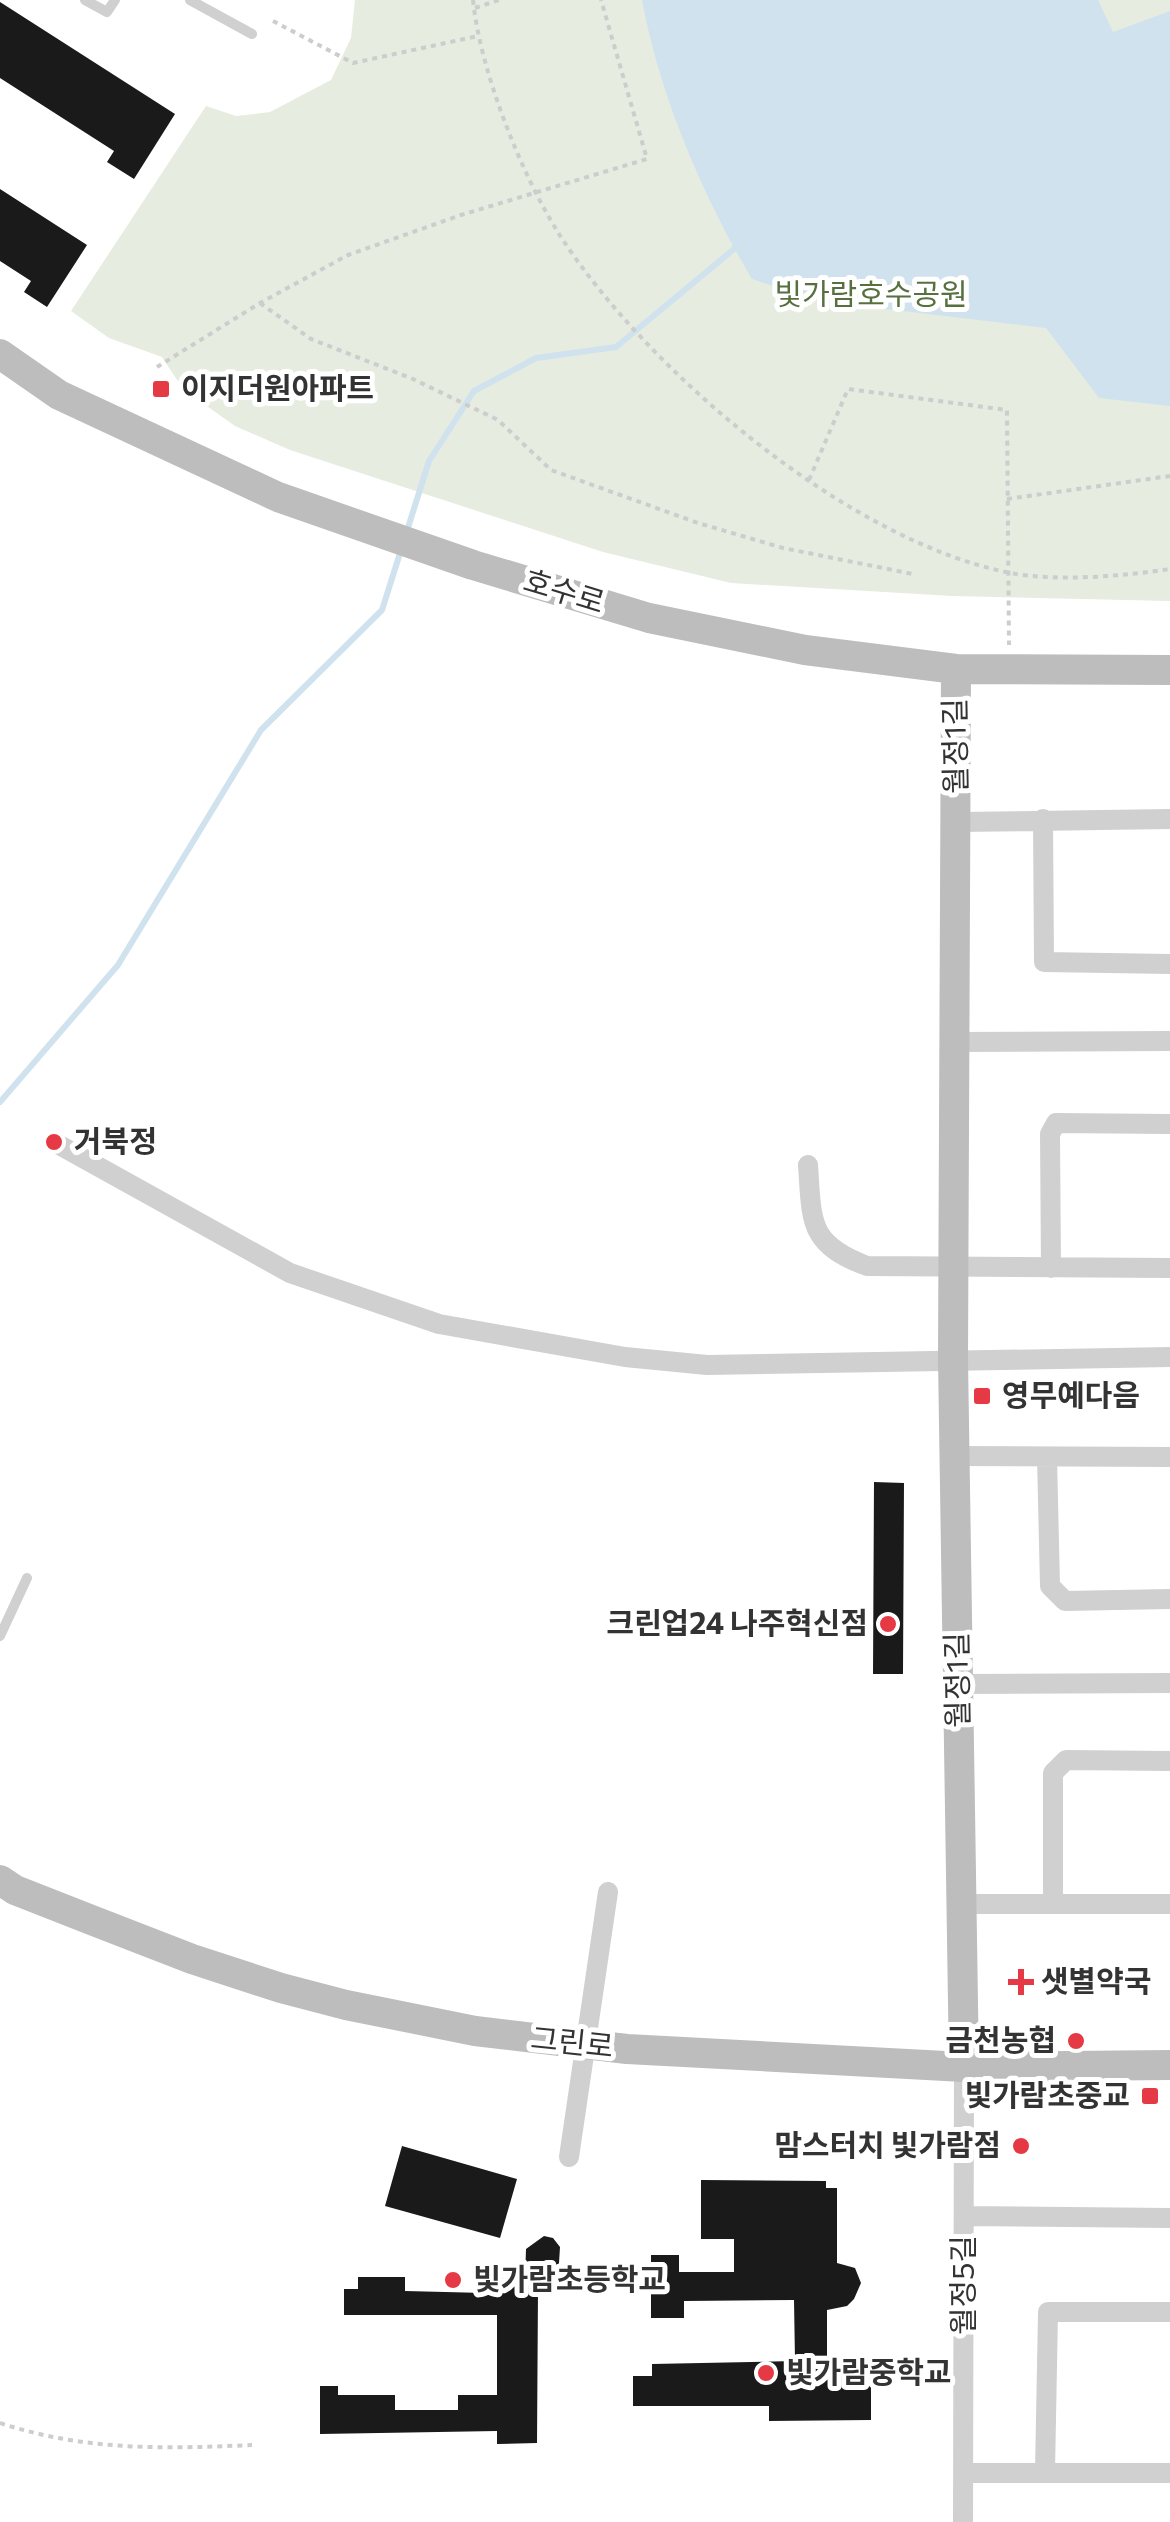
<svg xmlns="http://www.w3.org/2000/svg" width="1170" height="2522" font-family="Commissioner,'Noto Sans KR',sans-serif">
	<rect width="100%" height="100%" fill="#fff"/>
	<path fill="#e6ecdf" d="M355,0H1170V601L952,596L731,583L603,552L290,450L235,426L183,389L162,357L109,338L71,311L206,106L236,116L270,112L331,80L351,38Z"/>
	<path fill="#cfe2ee" d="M642,0H1098L1113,32L1170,11V406L1099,398L1046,328L819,301L752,279C703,197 659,94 642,0Z"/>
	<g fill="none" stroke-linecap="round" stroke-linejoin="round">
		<path stroke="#cfe2ee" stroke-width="6" d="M406,534L429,461L474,391L536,358L616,347L734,249L738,241
			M0,1102L118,965L261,730L382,610L401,550"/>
	</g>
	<path fill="#1a1a1a" d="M0,2L175,114L134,179L107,162L114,151L0,78Z
		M0,189L87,245L47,307L24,292L31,281L0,261Z
		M874,1482L904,1483L903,1674H873Z
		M402,2146L517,2179L500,2238L385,2206Z
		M701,2180L826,2181V2188H837V2263L855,2268L861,2283L854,2299L847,2306L827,2310V2358L830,2374H871V2420L769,2421V2406H633V2376H652V2364L795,2361L794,2300L684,2301V2318H651V2255H679V2272H734V2239H701Z
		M544,2236L553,2238L560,2247L559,2263L551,2283L538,2289L537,2443L497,2444V2431L320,2434V2386H338V2395H395V2410H458V2395H497V2315H344V2289H358V2277H405V2291L485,2293L498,2278L525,2279L526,2249Z"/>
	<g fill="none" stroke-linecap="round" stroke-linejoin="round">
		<path stroke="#cdcdcd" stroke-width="4" stroke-dasharray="5 5" stroke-linecap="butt" d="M473,0C480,70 521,174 559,234C647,371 849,542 1011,573C1056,582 1125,576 1170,569
			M475,8L499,0
			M273,21L353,63L478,36
			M260,303L311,339L413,379L498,420L551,470L698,523L783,548L913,574
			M157,367L260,303L348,255L461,215L647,159L601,0
			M809,480L848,389L1007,410L1009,645
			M1007,499L1170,476
			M0,2423C85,2451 165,2449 252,2445"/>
		<path stroke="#d0d0d0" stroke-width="10" d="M85,0L107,12L115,0
			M190,0L252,34
			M0,1636L27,1578"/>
		<path stroke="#d0d0d0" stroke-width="20" d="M1043,819L1044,962L1170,964
			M957,822L1170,819
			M955,1042L1170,1041
			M54,1142L290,1273L439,1324L625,1357L707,1365L1170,1357
			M808,1165C812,1222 808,1244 867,1266L1170,1268
			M1051,1268L1050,1134L1056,1123L1170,1124
			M954,1456L1170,1457
			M1047,1457L1050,1586L1065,1601L1170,1599
			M959,1684L1170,1683
			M960,1904H1170
			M1053,1904V1773L1066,1760L1170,1761
			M569,2157L608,1892
			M964,2216L1170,2218
			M1045,2472L1048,2312H1170
			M964,2473H1170
			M963,2522L964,2067"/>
		<path stroke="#bdbdbd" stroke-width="30" d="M0,354L59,395L278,497L473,565L649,618L805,650L956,669L1170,670
			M956,669L953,1359L964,2067
			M0,1880L15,1890L94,1921L192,1959L281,1988L346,2005L475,2031L627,2049L964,2067L1170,2065"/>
	</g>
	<g fill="#e63946" stroke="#fff" stroke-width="4">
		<rect x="151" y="379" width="20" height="20" rx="5"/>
		<circle cx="54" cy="1142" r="10"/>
		<rect x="972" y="1386" width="20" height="20" rx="5"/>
		<circle cx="888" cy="1624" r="10"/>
		<path d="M1016 1967h10v10h10v10h-10v10h-10v-10h-10v-10h10z"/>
		<circle cx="1076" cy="2041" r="10"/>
		<rect x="1140" y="2086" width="20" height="20" rx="5"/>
		<circle cx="1021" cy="2146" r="10"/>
		<circle cx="453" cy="2280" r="10"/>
		<circle cx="766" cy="2373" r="10"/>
	</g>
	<g text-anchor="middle" stroke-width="10" stroke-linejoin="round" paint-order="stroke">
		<g font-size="30" fill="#56703f" stroke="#fff">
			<text x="871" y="305">빛가람호수공원</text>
		</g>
		<g font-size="30" font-weight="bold" fill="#333" stroke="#fff" text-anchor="start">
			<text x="181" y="399">이지더원아파트</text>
			<text x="74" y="1152">거북정</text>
			<text x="1002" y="1406">영무예다음</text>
			<text x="868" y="1634" text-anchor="end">크린업24 나주혁신점</text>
			<text x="1041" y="1992">샛별약국</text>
			<text x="1056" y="2051" text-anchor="end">금천농협</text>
			<text x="1130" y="2106" text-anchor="end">빛가람초중교</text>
			<text x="1001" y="2156" text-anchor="end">맘스터치 빛가람점</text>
			<text x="473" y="2290">빛가람초등학교</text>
			<text x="786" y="2383">빛가람중학교</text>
		</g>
		<g font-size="30" fill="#333" stroke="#fff">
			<text transform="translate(564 592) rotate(17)" y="10">호수로</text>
			<text transform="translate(956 746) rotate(-91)" y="10">월정1길</text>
			<text transform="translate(958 1680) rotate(-91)" y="10">월정1길</text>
			<text transform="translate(572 2043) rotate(6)" y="10">그린로</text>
			<text transform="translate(964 2285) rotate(-90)" y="10">월정5길</text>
		</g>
	</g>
</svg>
